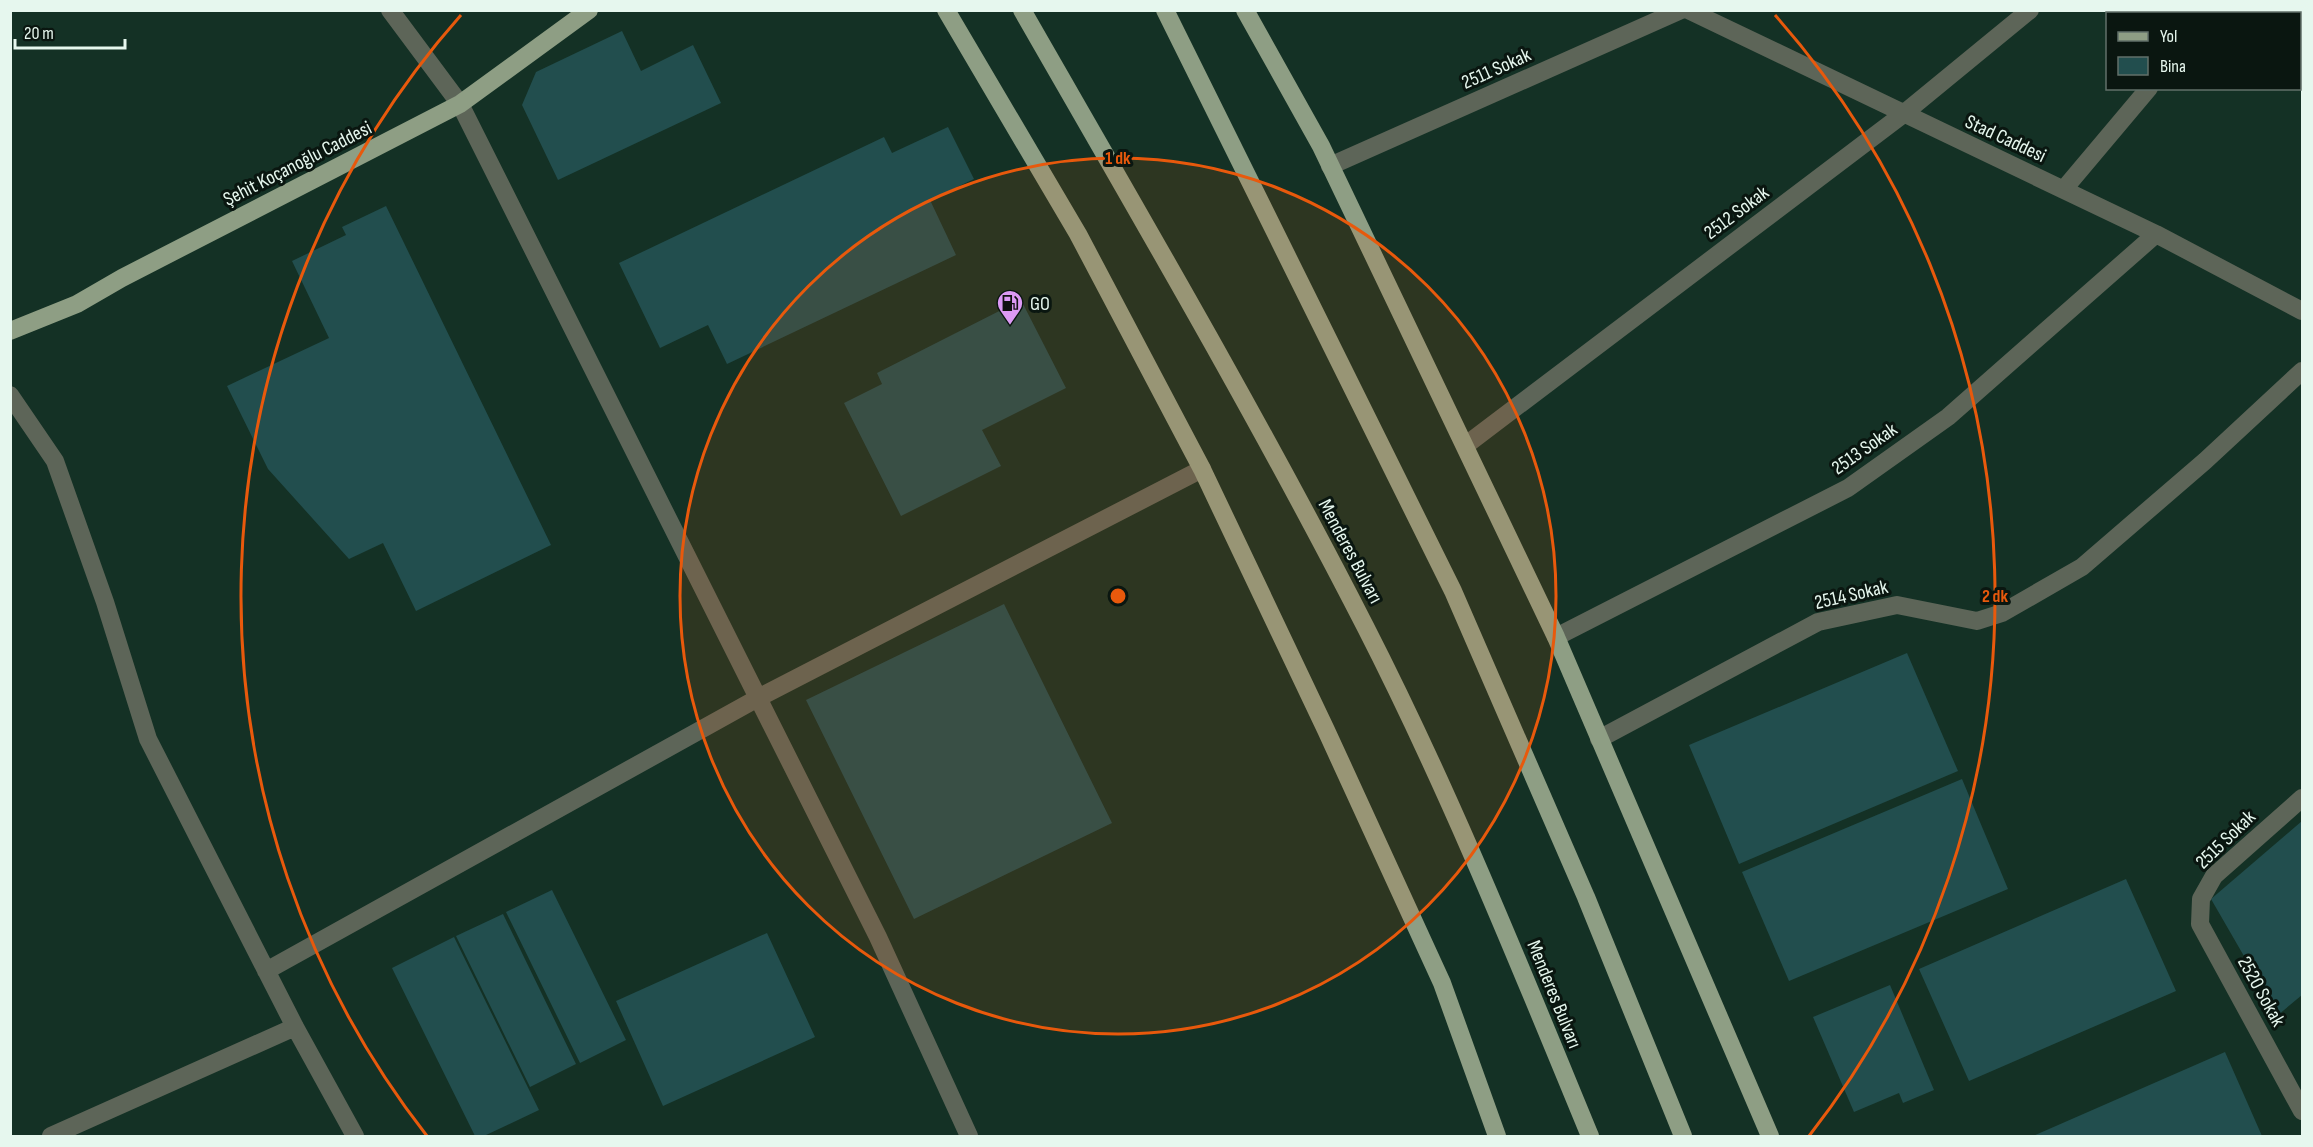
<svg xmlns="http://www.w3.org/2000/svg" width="2313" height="1147" font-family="'Sofia Sans Condensed',sans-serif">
	<rect width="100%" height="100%" fill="#143125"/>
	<path fill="#224e4e" d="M622,31L641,71L693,45L721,103L558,180L522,105L536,72Z
		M948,127L974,179L930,200L956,255L727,364L708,325L660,348L619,263L884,137L892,153Z
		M386,206L551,545L416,611L383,543L349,559L268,469L227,386L329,338L292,261L346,235L342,227Z
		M1021,300L1066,388L982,430L1001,466L901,516L844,403L882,384L877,373Z
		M1004,604L1112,823L914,919L806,700Z
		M1907,653L1958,771L1739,864L1689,745Z
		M1962,779L2008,889L1789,981L1742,872Z
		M2302,821V995L2278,1015L2211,899Z
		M2126,879L2176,991L1969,1081L1919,969Z
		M552,890L626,1040L580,1063L506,912Z
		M503,914L576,1064L530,1087L456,936Z
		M767,933L815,1037L663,1106L616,1001Z
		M454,937L539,1110L484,1136H475L392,968Z
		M1890,985L1934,1090L1903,1103L1899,1093L1854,1112L1813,1017Z
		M2225,1052L2262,1136H2033Z"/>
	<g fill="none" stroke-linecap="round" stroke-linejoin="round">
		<path stroke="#5d6558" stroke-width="18" d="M390,10L460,104L878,937L969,1136
			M1688,10L2156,234L2302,311
			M2194,10L2196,14
			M2220,14L2224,10
			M1330,166L1681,10
			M2064,189L2149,88
			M10,395L55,461L105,602L148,739L295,1027L355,1136
			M1466,445L1902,115L2030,10
			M1556,637L1848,488L1948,417L2156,234
			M1599,739L1818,622L1897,605L1977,621L2002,613L2082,567L2205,461L2302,371
			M2302,798L2214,876L2201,899L2200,924L2302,1111
			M266,971L758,698L1202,469
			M51,1136L295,1027"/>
		<path stroke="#8e9e84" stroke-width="18" d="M946,10L1078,234L1202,469L1326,730L1442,983L1497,1136
			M1022,10C1139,214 1258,417 1365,626C1450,792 1519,964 1590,1136
			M1165,10L1453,591L1586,897L1683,1136
			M1245,10L1321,146L1556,637L1770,1136
			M10,331L77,304L122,278L460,104L589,10"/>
	</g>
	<circle cx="1118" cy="596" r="438" fill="#e8590c" fill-opacity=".12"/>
	<g fill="none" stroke="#e8590c" stroke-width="3">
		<circle cx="1118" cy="596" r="438"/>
		<path d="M427 1136A877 877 0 0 1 461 15M1775 15A877 877 0 0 1 1809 1136"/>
	</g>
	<defs>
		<g id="fuel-pin" transform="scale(1.35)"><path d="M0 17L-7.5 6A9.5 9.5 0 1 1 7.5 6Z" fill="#dc99f4" stroke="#0a1610"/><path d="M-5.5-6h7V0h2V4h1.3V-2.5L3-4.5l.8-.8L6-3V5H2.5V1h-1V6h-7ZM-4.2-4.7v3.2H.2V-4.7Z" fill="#111"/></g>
	</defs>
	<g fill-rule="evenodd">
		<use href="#fuel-pin" x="1010" y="303"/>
	</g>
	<g text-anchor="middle" stroke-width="6" stroke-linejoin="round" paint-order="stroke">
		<g font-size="20" fill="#e6f7ee" stroke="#0a1610">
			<text transform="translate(1496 68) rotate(-24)" y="7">2511 Sokak</text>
			<text transform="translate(2006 138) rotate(25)" y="7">Stad Caddesi</text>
			<text transform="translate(297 163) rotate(-27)" y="7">Şehit Koçanoğlu Caddesi</text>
			<text transform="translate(1736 212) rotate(-37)" y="7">2512 Sokak</text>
			<text transform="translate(1864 448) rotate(-35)" y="7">2513 Sokak</text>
			<text transform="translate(1351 551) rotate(62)" y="7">Menderes Bulvarı</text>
			<text transform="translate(1851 594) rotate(-13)" y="7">2514 Sokak</text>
			<text transform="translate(2225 839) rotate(-44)" y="7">2515 Sokak</text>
			<text transform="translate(2262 991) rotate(61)" y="7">2520 Sokak</text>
			<text transform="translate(1555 994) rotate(68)" y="7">Menderes Bulvarı</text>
		</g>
		<g font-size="20" fill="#e6f7ee" stroke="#0a1610" text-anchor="start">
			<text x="1030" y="310">GO</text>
		</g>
	</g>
	<circle cx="1118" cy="596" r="9" fill="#e8590c" stroke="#0a1610" stroke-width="3"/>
	<g font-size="18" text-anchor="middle" font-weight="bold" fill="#e8590c" stroke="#0a1610" stroke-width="6" stroke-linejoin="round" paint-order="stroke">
		<text x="1118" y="164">1 dk</text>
		<text x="1995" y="602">2 dk</text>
	</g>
	<rect width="2313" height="1147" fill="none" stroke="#e6f7ee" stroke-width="24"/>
	<rect x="2106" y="12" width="195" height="78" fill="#0a1610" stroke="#627069" stroke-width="1.5"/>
	<rect x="2118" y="32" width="30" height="9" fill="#8e9e84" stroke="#627069" stroke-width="1.5"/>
	<text x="2160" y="42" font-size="18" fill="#e6f7ee">Yol</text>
	<rect x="2118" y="57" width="30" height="18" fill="#224e4e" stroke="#627069" stroke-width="1.5"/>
	<text x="2160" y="72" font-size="18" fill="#e6f7ee">Bina</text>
	<path d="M15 39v9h110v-9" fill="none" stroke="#e6f7ee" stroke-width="3"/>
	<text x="24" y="39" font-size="18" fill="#e6f7ee" stroke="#0a1610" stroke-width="4.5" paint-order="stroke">20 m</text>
</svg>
